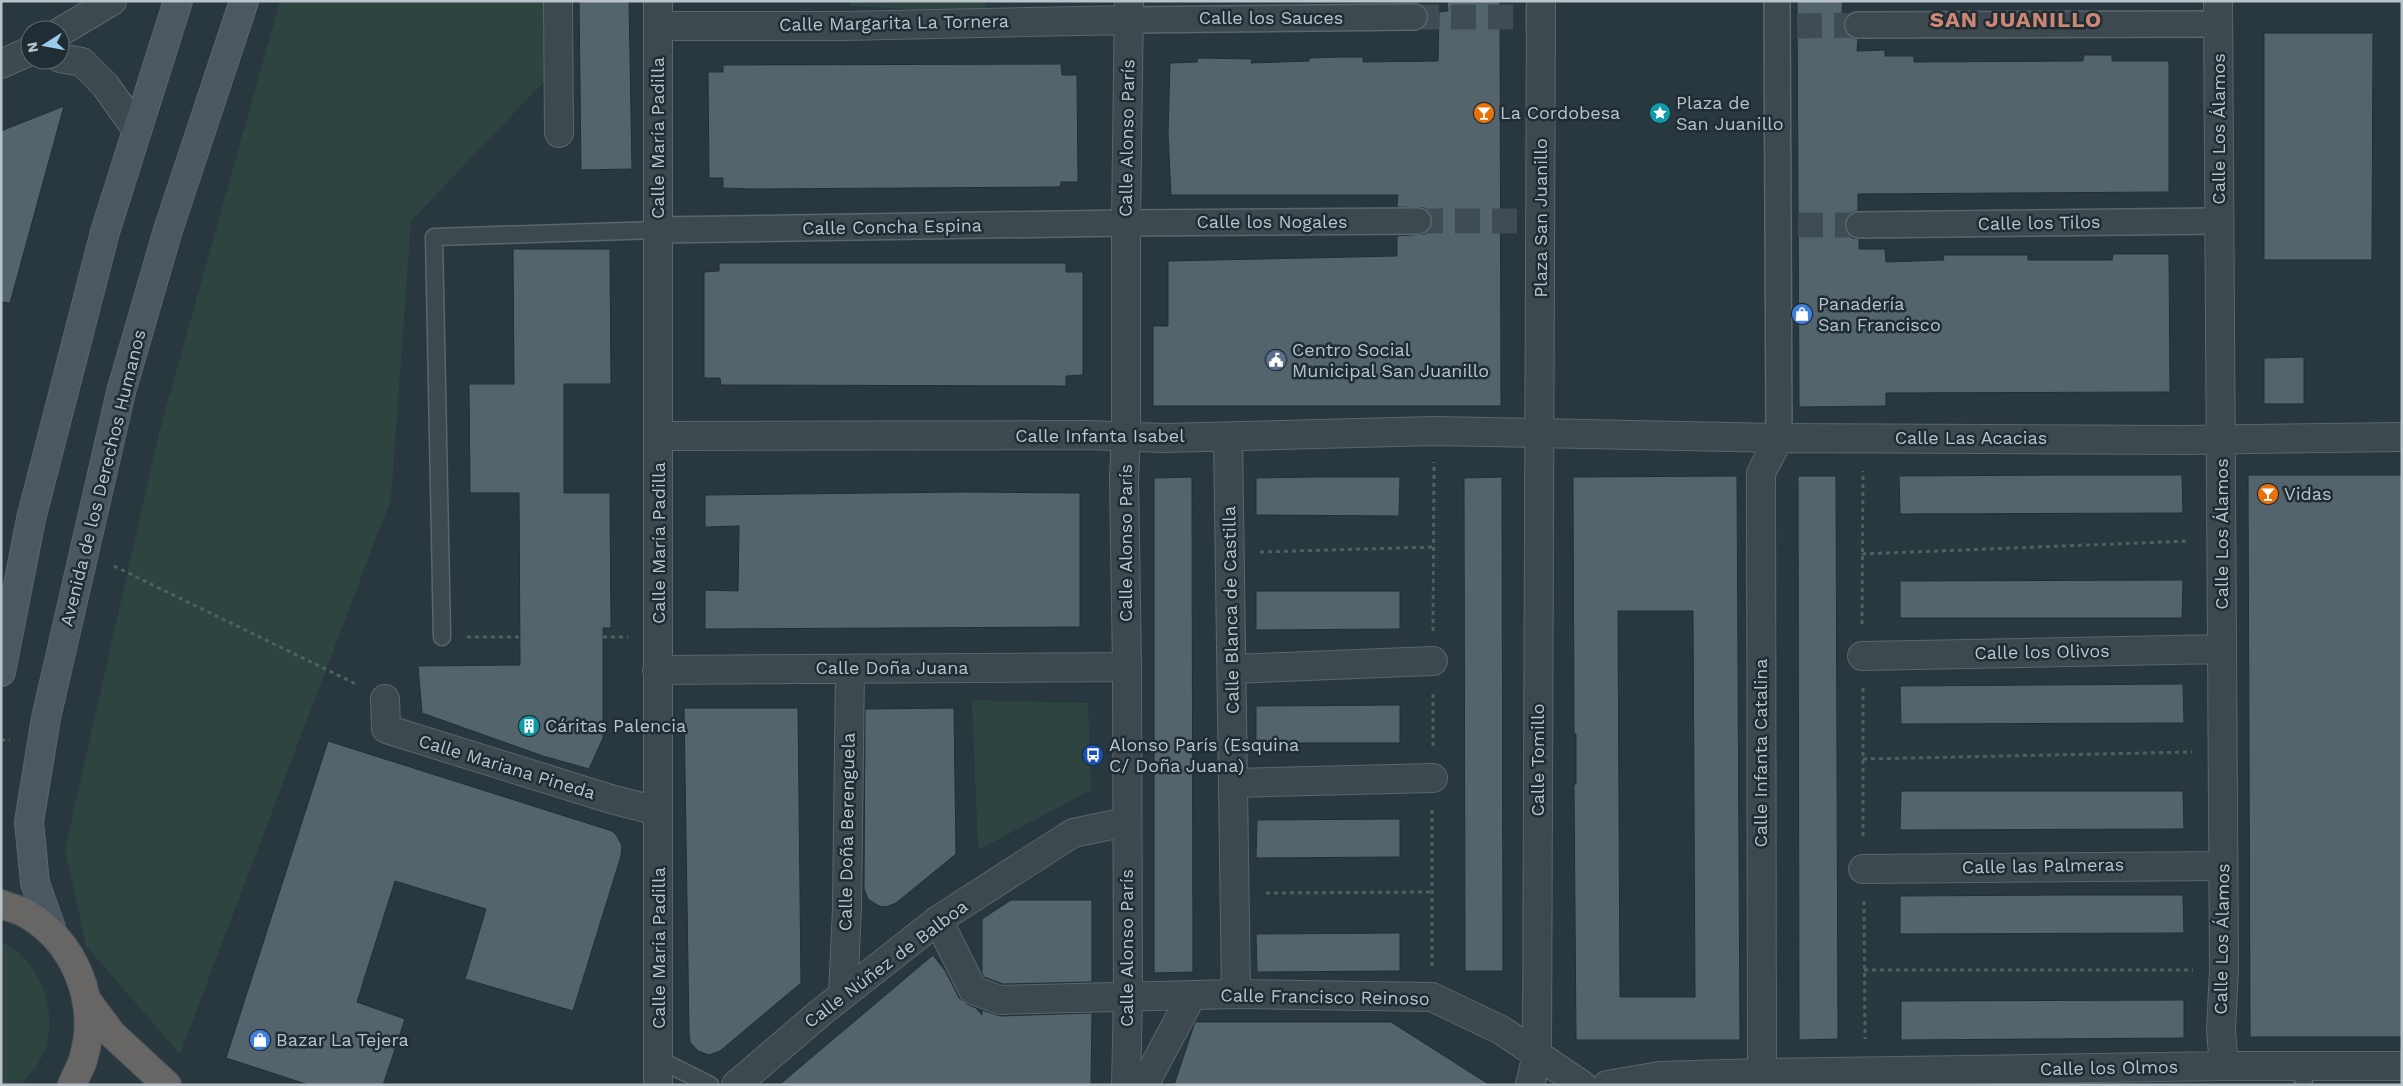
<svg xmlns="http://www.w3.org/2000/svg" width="2403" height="1086" font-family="'Work Sans',sans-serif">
	<rect width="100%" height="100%" fill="#29373f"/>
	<path fill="#2e4440" d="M280,1H549L557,68L411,221L391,499L180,1054L86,946L65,849L159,433Z
		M850,1H985V13L850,6Z
		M972,700L1088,703L1091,790L978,850Z
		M1,942C39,959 56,1005 47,1043C43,1060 32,1073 20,1085H1Z"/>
	<path fill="#54646c" stroke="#232f37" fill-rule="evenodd" d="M579,1H629L632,169L581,170Z
		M1447,1H1500L1501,406H1153V326H1168V261L1397,256V236L1425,234L1430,228L1432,221L1430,213L1425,208L1397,207L1398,195H1171L1168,133L1170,63L1197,62L1198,58L1252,59L1251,63L1309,61V58L1339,57H1363V62L1438,61L1439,12L1448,11Z
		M1797,1H1843L1842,13H1851L1845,18L1844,26L1845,32L1850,37L1858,39L1857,51L1885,50V56H1914V62L2083,61L2084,55H2112V61H2169V192L1858,194V211L1851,213L1845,225L1847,233L1852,238L1859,239V249H1885L1886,262L1944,260L1943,255H2028V260H2112L2113,254H2169L2170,392L1886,393V406L1799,407Z
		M2264,33H2373L2372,260H2264Z
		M1061,64L1062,75H1077L1078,182H1061L1060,187L752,189L723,188V178H709L708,72H723V65Z
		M64,106L10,303L1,302V131Z
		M513,249H610L611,384H564V493H610L611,628H603V738L589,769L543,756L422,713L418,666L520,665L519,493H470L469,384H514Z
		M719,263H1066V272H1083V375L1066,376V386L721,385L720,378H704V272L719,271Z
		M2304,357V404H2264V358Z
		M2065,475H2182L2183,513L1900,514L1899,476Z
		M2248,475H2402V1037H2250Z
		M1737,476L1740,1040H1576L1574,784H1576V734L1574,733L1573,477ZM1618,611H1693L1695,997H1620Z
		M1798,476H1836L1838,1039L1799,1040Z
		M1192,477L1193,972L1154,973V478Z
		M1312,477H1400L1399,516L1256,515V478Z
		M1502,477L1503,971H1465L1464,478Z
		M964,492L1080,493V627L705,629V590L738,591L739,526L705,527V495Z
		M2183,580L2182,618H1900V581Z
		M1256,591H1400V629L1256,630Z
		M2183,684L2184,723L1901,724L1900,686Z
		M1400,705V743H1256V706Z
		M684,708H798L801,983L720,1051L709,1055L698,1051L690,1042L689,1033Z
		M954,708L956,854L896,903L886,907L879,906L868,899L864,889L865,709Z
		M328,741L612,831L617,836L622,846L621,856L573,1011L465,979L486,909L395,881L357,1002L405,1019L383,1085H309L226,1058Z
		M1901,791H2183L2184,829L1900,830Z
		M1400,819V857L1256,858L1257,820Z
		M2065,895H2183L2184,933L1900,934V896Z
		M1011,900H1092V982L1003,984L984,977L982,973V919Z
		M1400,933V971L1257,972L1256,934Z
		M933,955L946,972L959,998L967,1004L976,1008L982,1015V1010L1000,1016L1092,1013L1091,1085H779Z
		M2184,1000V1038L1901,1040V1001Z
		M1195,1022H1391L1490,1085H1174Z"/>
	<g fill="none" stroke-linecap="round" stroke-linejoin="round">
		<path stroke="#3f4c54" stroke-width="25" stroke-dasharray="25 12" stroke-linecap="butt" d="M1414,17H1541
			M1797,26L1858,25
			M1418,221H1541
			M1798,225H1859"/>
		<g stroke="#5a666d" stroke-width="19">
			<path id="service" d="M442,637L434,237L658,230
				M660,1060L710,1085
				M2303,1085L2306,1066"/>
		</g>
		<g stroke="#5a666d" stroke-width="28">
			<path id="pedestrian" d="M1777,1L1779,438
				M1129,20L1414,17
				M1858,25L2218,24
				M1859,225L2219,221
				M658,230L1126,223L1418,221"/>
		</g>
		<g stroke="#5a666d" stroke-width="30">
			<path id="minor" d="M558,1L559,133
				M658,1V1085
				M2218,1L2224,970L2221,1030L2224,1066
				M658,26H843L1129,20
				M60,32L112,1
				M60,58L82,62L105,85L137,130
				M1,64L30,51
				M660,436L1087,435L1164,438L1435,431L1779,438L2184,440L2402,437
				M1228,437L1236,994
				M1862,656L2222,649
				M1232,669L1433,661
				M657,670L1127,667
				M385,699L386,729L614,800L658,811
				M1234,783L1433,778
				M1863,869L2223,866
				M938,920L973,990L1000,1000L1236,994L1432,997L1501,1030L1582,1085
				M843,995L847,908L850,669
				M1762,1073L1761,473L1779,438
				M736,1085L820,1013L938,920L1073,833L1126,822
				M1126,1085L1128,996L1127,667L1124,478L1126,436V223L1129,1
				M1144,1085L1192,995
				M1530,1085L1537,1054L1541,1
				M1607,1085L1660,1076L1762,1073L2224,1066H2402"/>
		</g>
		<g stroke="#5a666d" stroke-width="30">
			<path id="secondary" d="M1,672L31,519L105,232L178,1
				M53,934L35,883L29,822L46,718L121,392L168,230L244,1"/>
		</g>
		<g stroke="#47535a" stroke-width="30">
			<path id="trunk" d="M1,904C8,907 16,909 23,912C76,940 100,1004 83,1060C80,1069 75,1077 72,1085
				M88,1002L112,1034L167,1085"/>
		</g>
		<path stroke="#4d615f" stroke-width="3" stroke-dasharray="4 4" stroke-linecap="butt" d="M1260,552L1433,547
			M1862,554L2189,541
			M114,566L358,685
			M1862,624L1863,471
			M1433,631L1434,462
			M467,637H628
			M1863,688V837
			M1,740H10
			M1433,746V692
			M1863,759L2192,752
			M1266,893L1432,892
			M1864,901L1865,1039
			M1432,966V810
			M1864,970H2193"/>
		<use href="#service" stroke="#3d484f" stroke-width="16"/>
		<use href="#pedestrian" stroke="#3d484f" stroke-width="25"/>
		<use href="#minor" stroke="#3d484f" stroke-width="28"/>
		<use href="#secondary" stroke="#4b5862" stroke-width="28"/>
		<use href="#trunk" stroke="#686665" stroke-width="28"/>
	</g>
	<defs>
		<g id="bar-disc" transform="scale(1.125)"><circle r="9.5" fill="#e8710a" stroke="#212d35"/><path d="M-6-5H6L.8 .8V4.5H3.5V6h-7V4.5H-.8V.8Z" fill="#fff"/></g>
		<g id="sight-disc" transform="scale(1.125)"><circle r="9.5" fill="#0f9aa8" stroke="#212d35"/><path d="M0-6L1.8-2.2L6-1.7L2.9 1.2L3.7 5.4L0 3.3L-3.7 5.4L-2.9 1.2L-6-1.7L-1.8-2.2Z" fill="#fff"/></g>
		<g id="shop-disc" transform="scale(1.125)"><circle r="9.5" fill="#3f7fe0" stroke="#212d35"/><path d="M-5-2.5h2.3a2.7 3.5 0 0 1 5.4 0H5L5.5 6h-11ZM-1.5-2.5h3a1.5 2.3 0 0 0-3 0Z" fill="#fff"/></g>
		<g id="civic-disc" transform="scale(1.125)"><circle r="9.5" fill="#5c6f8a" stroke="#212d35"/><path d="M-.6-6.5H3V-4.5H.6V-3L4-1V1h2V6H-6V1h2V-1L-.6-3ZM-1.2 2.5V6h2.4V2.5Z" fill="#fff"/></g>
		<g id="building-disc" transform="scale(1.125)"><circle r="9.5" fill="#0f9aa8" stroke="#212d35"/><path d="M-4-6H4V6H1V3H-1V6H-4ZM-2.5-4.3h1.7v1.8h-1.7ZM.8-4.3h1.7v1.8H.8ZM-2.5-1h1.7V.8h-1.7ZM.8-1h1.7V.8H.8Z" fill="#fff"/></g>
		<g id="bus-disc" transform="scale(1.125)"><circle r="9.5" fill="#1a4fb4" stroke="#212d35"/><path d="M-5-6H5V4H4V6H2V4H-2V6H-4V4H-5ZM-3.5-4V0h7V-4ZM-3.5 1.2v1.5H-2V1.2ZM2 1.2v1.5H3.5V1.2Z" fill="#fff"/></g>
	</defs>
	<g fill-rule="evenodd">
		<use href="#bar-disc" x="1484" y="113"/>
		<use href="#sight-disc" x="1660" y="113"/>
		<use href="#shop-disc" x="1802" y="314"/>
		<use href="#civic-disc" x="1276" y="360"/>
		<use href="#bar-disc" x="2268" y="494"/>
		<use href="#building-disc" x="529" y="726"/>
		<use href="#bus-disc" x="1093" y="755"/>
		<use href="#shop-disc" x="260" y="1040"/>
	</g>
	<g text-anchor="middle" stroke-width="5" stroke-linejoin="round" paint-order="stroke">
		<g font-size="18" fill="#b9c3ca" stroke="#212d35">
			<text x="1271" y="24">Calle los Sauces</text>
			<text transform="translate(894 23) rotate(-1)" y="6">Calle Margarita La Tornera</text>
			<text transform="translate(2219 129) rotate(-90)" y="6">Calle Los Álamos</text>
			<text transform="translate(658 138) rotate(-90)" y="6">Calle María Padilla</text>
			<text transform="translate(1127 138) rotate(-89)" y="6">Calle Alonso París</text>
			<text transform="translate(1541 218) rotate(-90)" y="6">Plaza San Juanillo</text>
			<text x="1272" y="228">Calle los Nogales</text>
			<text transform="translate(2039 223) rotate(-1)" y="6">Calle los Tilos</text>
			<text transform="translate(892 227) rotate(-1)" y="6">Calle Concha Espina</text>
			<text x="1100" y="442">Calle Infanta Isabel</text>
			<text x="1971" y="444">Calle Las Acacias</text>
			<text transform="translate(103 478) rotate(-76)" y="6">Avenida de los Derechos Humanos</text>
			<text transform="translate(2222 534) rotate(-90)" y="6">Calle Los Álamos</text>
			<text transform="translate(659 543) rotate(-90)" y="6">Calle María Padilla</text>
			<text transform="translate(1126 543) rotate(-90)" y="6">Calle Alonso París</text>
			<text transform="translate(1231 610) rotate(-91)" y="6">Calle Blanca de Castilla</text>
			<text transform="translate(2042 652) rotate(-1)" y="6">Calle los Olivos</text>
			<text x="892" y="674">Calle Doña Juana</text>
			<text transform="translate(1761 753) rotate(-90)" y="6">Calle Infanta Catalina</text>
			<text transform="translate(1538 760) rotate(-90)" y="6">Calle Tomillo</text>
			<text transform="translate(507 767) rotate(17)" y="6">Calle Mariana Pineda</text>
			<text transform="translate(847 832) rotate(-89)" y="6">Calle Doña Berenguela</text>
			<text transform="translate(2043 866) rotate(-1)" y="6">Calle las Palmeras</text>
			<text transform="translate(2222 939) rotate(-89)" y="6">Calle Los Álamos</text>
			<text transform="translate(659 948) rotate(-90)" y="6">Calle María Padilla</text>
			<text transform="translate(1127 948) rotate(-90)" y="6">Calle Alonso París</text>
			<text transform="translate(886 964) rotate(-37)" y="6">Calle Núñez de Balboa</text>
			<text transform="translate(1325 997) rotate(1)" y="6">Calle Francisco Reinoso</text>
			<text transform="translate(2109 1068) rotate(-1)" y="6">Calle los Olmos</text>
		</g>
		<g font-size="18" fill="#b9c3ca" stroke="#212d35" text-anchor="start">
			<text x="1676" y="109">Plaza de<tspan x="1676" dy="21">San Juanillo</tspan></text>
			<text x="1500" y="119">La Cordobesa</text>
			<text x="1818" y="310">Panadería<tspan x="1818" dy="21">San Francisco</tspan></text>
			<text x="1292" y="356">Centro Social<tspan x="1292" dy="21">Municipal San Juanillo</tspan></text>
			<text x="2284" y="500">Vidas</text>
			<text x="545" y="732">Cáritas Palencia</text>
			<text x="1109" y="751">Alonso París (Esquina<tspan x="1109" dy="21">C/ Doña Juana)</tspan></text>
			<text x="276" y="1046">Bazar La Tejera</text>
		</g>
		<g font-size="22" font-weight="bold" letter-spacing="1" fill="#cc8772" stroke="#212d35">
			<text x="2016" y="27">SAN JUANILLO</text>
		</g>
	</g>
	<rect width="2403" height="1086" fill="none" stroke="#b9c3ca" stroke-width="5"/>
	<g transform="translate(45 45) rotate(259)"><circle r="24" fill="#212d35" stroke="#5e6971"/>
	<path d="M0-4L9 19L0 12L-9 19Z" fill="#9accee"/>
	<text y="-8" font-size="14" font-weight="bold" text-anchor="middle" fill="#b9c3ca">N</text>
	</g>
</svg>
